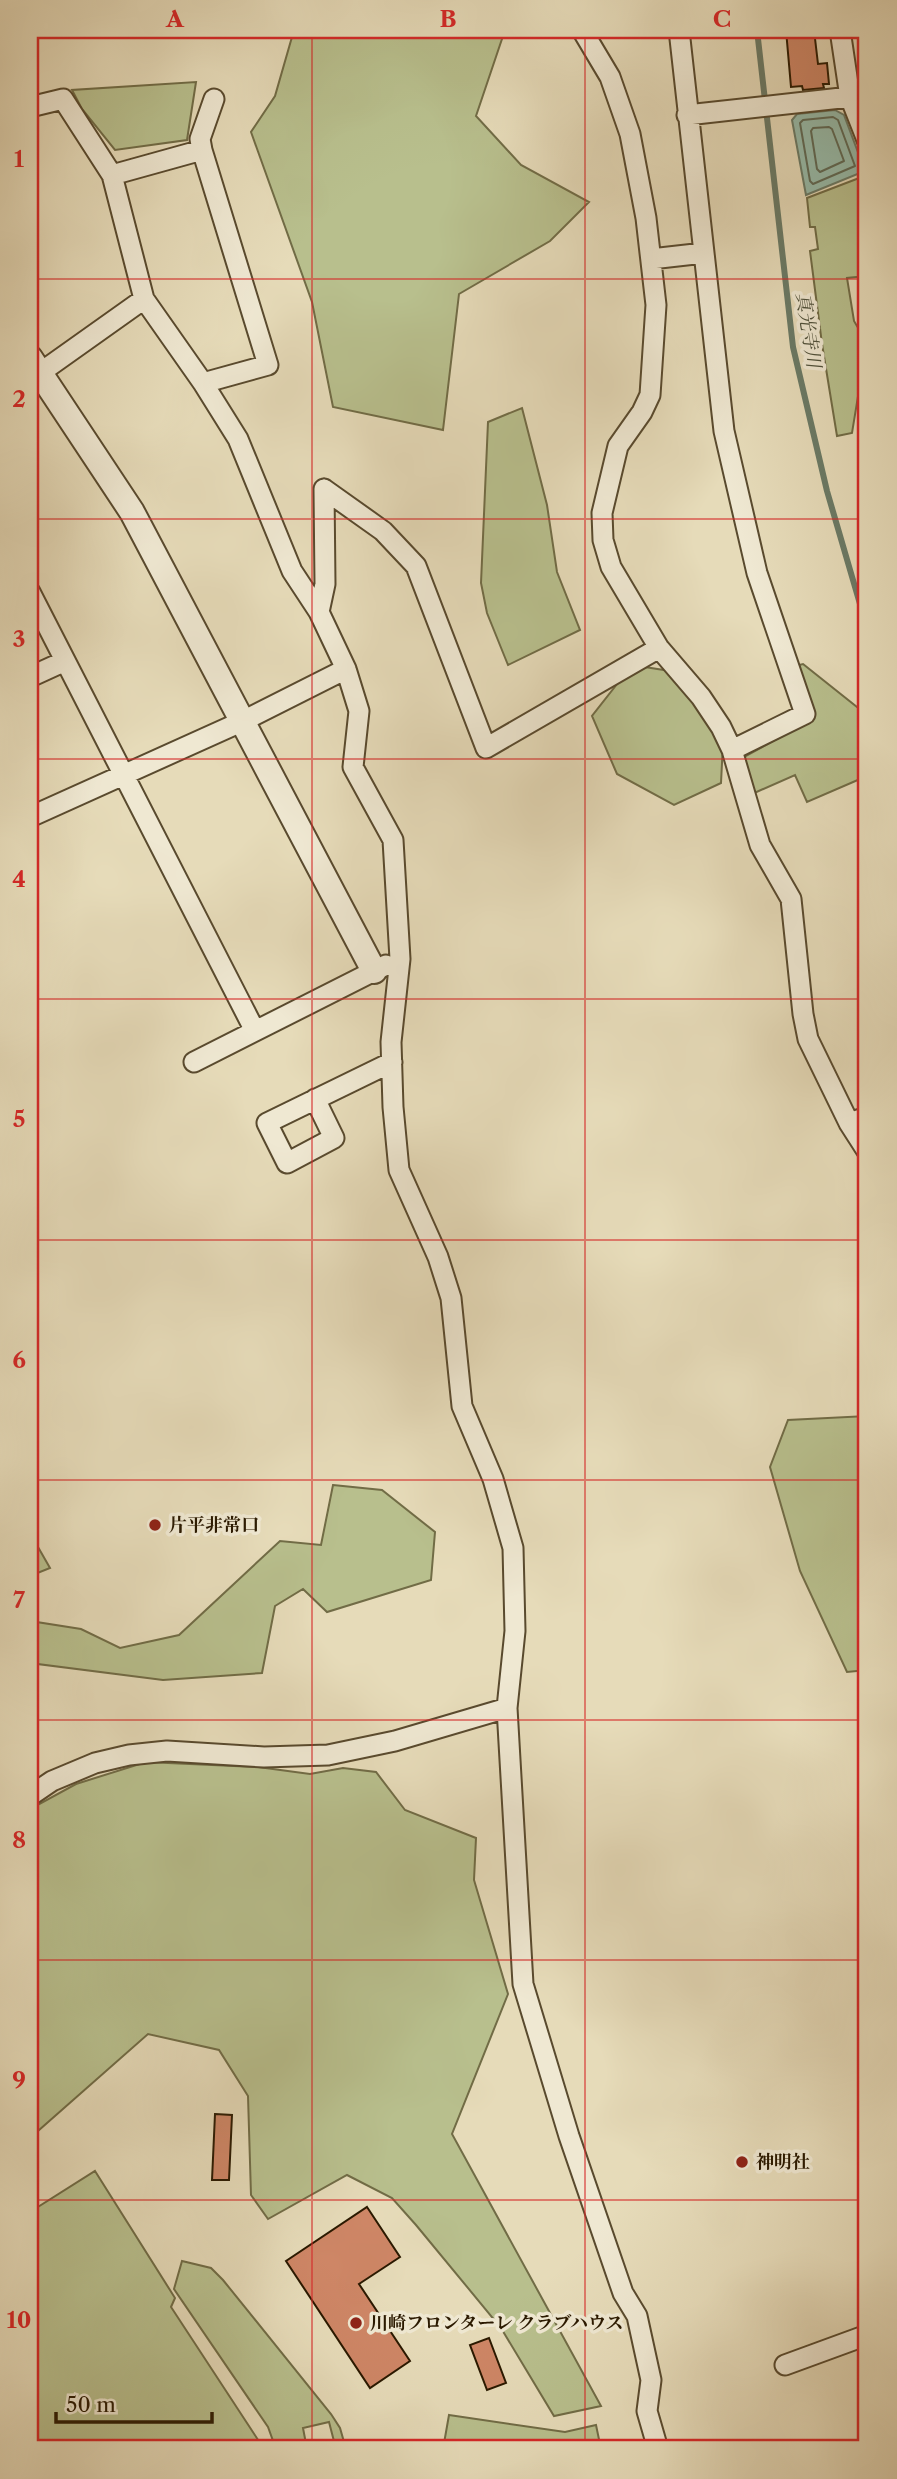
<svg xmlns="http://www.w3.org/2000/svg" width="897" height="2479" font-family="'Libre Caslon Text','Noto Serif JP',serif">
	<rect width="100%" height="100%" fill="#e6dbb9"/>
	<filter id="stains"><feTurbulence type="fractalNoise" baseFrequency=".00286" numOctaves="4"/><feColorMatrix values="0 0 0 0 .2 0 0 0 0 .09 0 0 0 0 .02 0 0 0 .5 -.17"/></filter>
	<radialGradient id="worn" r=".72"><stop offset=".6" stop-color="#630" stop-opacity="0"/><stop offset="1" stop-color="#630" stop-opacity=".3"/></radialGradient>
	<path fill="#b8bf8d" stroke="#716c46" stroke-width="2" d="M294,30H505L476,116L521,165L589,202L550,241L459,294L443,430L333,407L312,302L251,132L275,96Z
		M196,82L187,140L115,150L82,109L72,90Z
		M867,175V276L847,278L854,321L864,338L862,372L852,433L837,436L822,344L810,251L818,249L815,227H810L807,198Z
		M522,408L547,505L557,572L580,630L508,665L487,613L481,583L488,422Z
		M803,664L867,715V776L807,802L795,775L752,794L742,758L814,719L795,666Z
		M632,665L670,671L724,723L721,783L674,805L617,774L592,716Z
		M867,1416V1670L847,1672L800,1571L770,1467L788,1420Z
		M333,1485L382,1490L435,1532L431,1580L327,1612L303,1589L275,1606L262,1673L163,1680L30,1663V1621L81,1629L120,1648L179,1635L280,1541L321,1545Z
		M30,1533L50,1568L30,1576Z
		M146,1762L258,1767L310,1774L343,1768L376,1772L405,1810L476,1838L474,1880L508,1994L452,2134L601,2406L554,2416L501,2328L416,2225L392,2198L347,2175L268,2219L251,2195L248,2096L219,2050L148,2034L30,2138V1809L76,1784Z
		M95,2171L175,2298L171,2307L264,2449H30V2212Z
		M182,2261L211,2268L223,2280L331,2414L340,2428L346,2449H336L329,2422L303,2428L307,2449H276L268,2427L174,2289Z
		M449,2415L565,2432L596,2425L601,2449H443Z"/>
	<path fill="#97bcab" stroke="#6b7b67" stroke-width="2" d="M835,110L844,115L865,171L806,195L792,120L797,114Z"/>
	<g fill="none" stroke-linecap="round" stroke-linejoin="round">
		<path stroke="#606a56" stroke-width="2" d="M833,117L838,120L855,166L813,184L810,181L800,123L803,120Z
			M829,127L832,129L844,161L820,172L817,169L811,131L813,128Z"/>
		<path stroke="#6b7b67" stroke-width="6" d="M757,30L793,347L827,491L867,628"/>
	</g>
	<path fill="#ce8666" stroke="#2a1900" stroke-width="2" d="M786,30H814L818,64L827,63L829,84H823L824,88L803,90L802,86L791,87Z
		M215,2114L232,2115L229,2180H212Z
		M367,2207L400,2257L359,2284L410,2361L370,2388L286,2261Z
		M489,2338L506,2383L487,2390L470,2345Z"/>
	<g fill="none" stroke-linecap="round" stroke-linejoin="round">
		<g stroke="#594a2e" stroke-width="23">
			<path id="minor" d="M582,30L610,77L630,134L646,218L656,305L650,395L642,412L618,446L602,513L603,540L611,567L659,648L701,697L721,727L732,750L760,845L791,899L803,1014L808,1039L849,1123L867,1151
				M679,30L724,431L757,573L805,714L732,750
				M840,30L850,97L867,140
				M30,107L63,99L112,175L144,299L203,383L238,439L292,571L319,612L346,669L359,711L353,767L393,840L400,959L391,1042L393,1107L399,1170L438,1257L451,1298L462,1406L493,1479L513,1548L515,1631L507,1708L523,1984L569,2136L623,2293L637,2316L651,2380L647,2411L658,2449
				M687,115L850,97
				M202,150L200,139L214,99
				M112,175L202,150L268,365L203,383
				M651,259L704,253
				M30,380L144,299
				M324,489L383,531L416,566L486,748L659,648
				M30,592L255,1031
				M319,612L325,584L324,489
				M30,677L65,661
				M30,817L243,721L346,669
				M194,1062L386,965
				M315,1099L334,1138L287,1163L267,1123L392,1062
				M849,1123L867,1117
				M30,1796L52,1781L95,1763L129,1755L167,1751L264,1757L328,1755L395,1741L507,1708
				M785,2365L867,2335"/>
		</g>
		<g stroke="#594a2e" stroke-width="28">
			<path id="tertiary" d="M30,358L132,512L374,971"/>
		</g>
		<use href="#minor" stroke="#efe8d2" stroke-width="19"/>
		<use href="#tertiary" stroke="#efe8d2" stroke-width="24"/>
	</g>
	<path fill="none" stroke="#d62828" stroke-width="2" stroke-opacity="0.55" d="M312,30V2449M585,30V2449M30,279H867M30,519H867M30,759H867M30,999H867M30,1240H867M30,1480H867M30,1720H867M30,1960H867M30,2200H867"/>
	<g fill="#8f2418" stroke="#efe8d2" stroke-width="2.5">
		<circle cx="155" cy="1525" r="7"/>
		<circle cx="742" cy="2162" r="7"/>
		<circle cx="356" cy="2323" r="7"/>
	</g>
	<g text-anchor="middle" stroke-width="7" stroke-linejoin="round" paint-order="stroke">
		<g font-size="18" font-weight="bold" fill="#2a1900" stroke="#efe8d2" text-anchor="start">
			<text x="169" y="1531">片平非常口</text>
			<text x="756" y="2168">神明社</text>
			<text x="370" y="2329">川崎フロンターレ クラブハウス</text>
		</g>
		<g font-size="19" font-style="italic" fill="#50523c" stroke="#efe8d2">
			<text transform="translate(809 330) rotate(81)" y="7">真光寺川</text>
		</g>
	</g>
	<rect width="897" height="2479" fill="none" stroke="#e6dbb9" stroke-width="77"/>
	<path d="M56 2412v10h156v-10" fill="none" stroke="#2a1900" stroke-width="3.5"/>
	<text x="66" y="2412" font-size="21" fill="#2a1900" stroke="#efe8d2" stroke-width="5" paint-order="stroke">50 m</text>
	<rect x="38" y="38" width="820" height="2402" fill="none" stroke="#d62828" stroke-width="2.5"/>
	<g font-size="23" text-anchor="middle" font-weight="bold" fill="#d62828">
		<text x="175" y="27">A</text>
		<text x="448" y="27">B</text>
		<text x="722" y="27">C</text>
		<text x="19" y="167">1</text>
		<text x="19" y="407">2</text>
		<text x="19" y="647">3</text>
		<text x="19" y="887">4</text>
		<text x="19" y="1127">5</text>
		<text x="19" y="1368">6</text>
		<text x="19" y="1608">7</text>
		<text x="19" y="1848">8</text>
		<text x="19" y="2088">9</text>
		<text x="19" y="2328">10</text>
	</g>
	<rect width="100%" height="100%" filter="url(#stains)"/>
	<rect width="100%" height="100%" fill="url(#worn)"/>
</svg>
